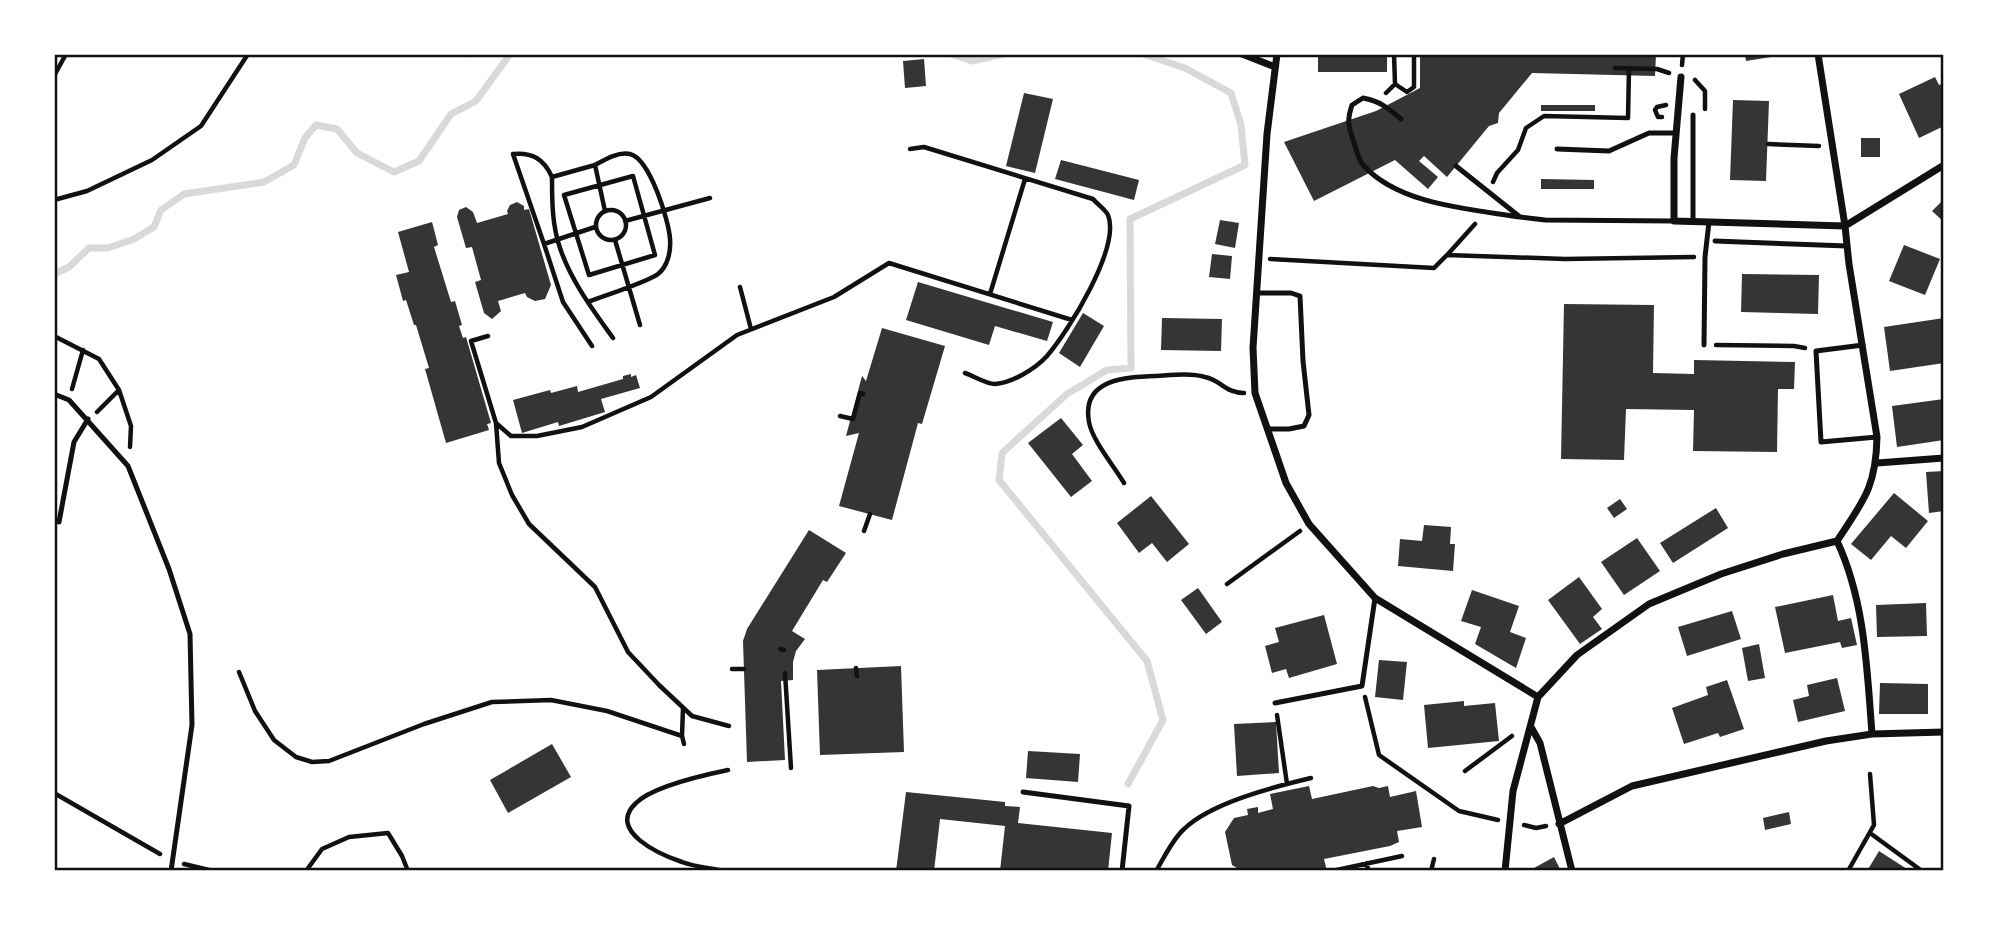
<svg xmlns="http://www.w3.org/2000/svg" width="1998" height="925" font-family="Arial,sans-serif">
	<rect width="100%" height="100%" fill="#fff"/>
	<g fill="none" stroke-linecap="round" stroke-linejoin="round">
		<path stroke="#d9d9d9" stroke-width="7" d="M951,54L972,61L1004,54
			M54,274L69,267L89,248H108L134,239L154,227L161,210L184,194L264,182L294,165L305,138L316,125L337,129L357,153L394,172L419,161L451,114L476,101L510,54
			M1128,784L1163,720L1147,661L999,480L1002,453L1067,394L1107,370L1131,368L1130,219L1245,165L1241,125L1231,93L1185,68L1143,54"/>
	</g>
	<path fill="#353535" d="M1318,54H1387V72H1318Z
		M1420,54H1656L1655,76L1532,73L1499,113L1498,123L1489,126L1447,177L1424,156L1419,161L1438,177L1428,189L1395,160L1314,201L1284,142L1376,111L1420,88Z
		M1745,54H1777V56L1746,61Z
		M924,59L926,86L905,88L903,61Z
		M1935,77L1939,85L1944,83V126L1919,138L1899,94Z
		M1024,93L1053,99L1035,173L1006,166Z
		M1733,100L1769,101L1766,181L1730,180Z
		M1541,105H1595V111H1541Z
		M1861,138H1880V157H1861Z
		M1061,160L1139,180L1134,200L1055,179Z
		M1541,179L1594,180V189H1541Z
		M1944,199V222L1932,211Z
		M517,202L524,206V210L529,209L551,285L545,299L535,301L527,297L525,293L498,301L501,311L492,319L484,313L475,282L481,280L472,247L466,248L457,217L459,210L466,207L473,212L477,223L508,214L507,211L510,205Z
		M1220,220L1239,223L1235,248L1215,244Z
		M432,222L438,245L434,247L451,302L455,301L462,325L459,326L463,338L466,337L491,423L487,424L489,430L446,443L425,369L429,368L416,325H414L406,300L403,301L396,275L409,272L398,232Z
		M1904,245L1940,259L1925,295L1889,281Z
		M1212,254L1232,256L1230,279L1209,277Z
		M1742,274L1819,275L1818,314L1741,312Z
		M918,282L1053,322L1047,341L995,326L989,345L906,320Z
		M1564,304L1654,305L1653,373L1694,374V360L1795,362L1794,389H1778L1777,452L1693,451L1694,410L1626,409L1624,460L1561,459Z
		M1083,313L1104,326L1080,367L1059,353Z
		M1162,318L1222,319L1221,351L1161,350Z
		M1944,318V363L1890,371L1884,327Z
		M882,328L945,346L922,424L918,423L892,520L839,506L859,433L846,436L862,376L866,381Z
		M631,374V377L636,375L640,388L601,399L605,412L559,426L558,422L522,433L513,400L550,390L551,393L577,386L578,392L623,379V376Z
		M1944,399V440L1897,447L1892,406Z
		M1061,418L1083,445L1072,454L1092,481L1071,497L1028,443Z
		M1944,471V511L1929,513L1926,472Z
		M1894,493L1928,521L1906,548L1891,536L1871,560L1851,544Z
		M1151,496L1189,544L1167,562L1152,543L1139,553L1117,523Z
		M1620,499L1627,509L1614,518L1607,508Z
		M1716,508L1728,528L1673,563L1660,543Z
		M1424,525L1451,527L1450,544H1455L1453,571L1398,566L1400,539L1422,541Z
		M809,530L846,553L827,582L823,580L792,631L805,639L796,651L793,662V680L781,681L785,760L747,762L743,641L747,629Z
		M1637,538L1660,571L1624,595L1601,562Z
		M1579,577L1602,609L1593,617L1602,629L1580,644L1548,600Z
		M1198,588L1222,622L1206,634L1181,600Z
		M1472,590L1519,606L1510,632L1526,638L1516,668L1475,644L1481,627L1461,621Z
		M1833,595L1838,621L1851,618L1857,645L1842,648L1840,642L1785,653L1775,607Z
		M1926,603L1927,636L1877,637L1876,605Z
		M1732,611L1741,639L1687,656L1678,627Z
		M1324,615L1337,664L1289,678L1286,669L1272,673L1265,646L1279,642L1275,628Z
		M1759,644L1765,678L1748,681L1742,648Z
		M1379,660L1407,662L1403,700L1375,697Z
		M901,666L904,752L820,755L817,670Z
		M1837,678L1845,711L1798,722L1793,700L1809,696L1807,685Z
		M1727,680L1744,729L1720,737L1718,733L1684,744L1672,708L1708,695L1706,687Z
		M1880,683L1928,684V714H1879Z
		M1464,701V706L1495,703L1499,741L1428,748L1424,705Z
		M1276,722L1279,773L1237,776L1234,724Z
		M552,744L571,777L508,813L490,780Z
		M1028,751L1080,754L1078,782L1026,778Z
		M1309,786L1312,799L1373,786L1379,788L1388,786L1390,797L1416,791L1422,827L1397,831L1399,842L1390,846L1324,859L1327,871H1242L1232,865L1225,832L1234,818L1248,815L1247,809L1258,807V813L1273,809L1270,794Z
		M906,792L1005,802V806L1020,807L1018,823L1112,833L1108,871H1000L1005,826L940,819L934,871H896Z
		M1789,812L1791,824L1765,830L1763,818Z
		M1879,851L1910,871H1867Z
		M1554,857L1561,871H1535L1534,868Z"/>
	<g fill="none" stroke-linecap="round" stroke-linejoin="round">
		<path stroke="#111" stroke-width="4.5" d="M1394,54L1395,84
			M465,55V54
			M1682,65L1683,54
			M1615,68L1657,69L1669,73
			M54,76L66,54
			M1695,80L1705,91V109
			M1386,93L1395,84L1407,92L1414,87V54
			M1662,117H1658L1655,110L1657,107L1666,105
			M1768,144L1819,146
			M910,149L924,147L1093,199C1097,204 1106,210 1108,215C1121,247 1068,332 1047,356C1035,369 1012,383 995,384C986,384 974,376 965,373
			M633,176L655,255L589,275L564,195Z
			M552,177C544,159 532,152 513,154L544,244L595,227
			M1493,182L1497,173L1518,150L1526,128L1544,116L1628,118L1629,69
			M54,200L87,191L152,160L201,126L248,54
			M596 225a15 15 0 1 1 30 0a15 15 0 1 1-30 0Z
			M605,211L595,165L552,177C552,201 552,225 560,248C571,281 593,310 613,338
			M625,221L710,198
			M615,240L640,325
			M544,244L563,302L592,346
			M1448,254L1475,224
			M1270,259L1434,268L1447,255L1565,259L1694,257
			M740,287L751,329
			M990,294L1025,179
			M588,302C603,296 648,282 658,274C668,266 671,251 670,239C669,221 650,159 630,154C619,151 604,160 595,165
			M54,336L99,359L119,390L131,426L130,447
			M488,336L471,341L496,423L511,436H537L582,427L651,397L737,335L834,297L889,263L1072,320
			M1716,345L1794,346L1805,348
			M72,389L83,350
			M97,412L119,390
			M840,416L853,419L860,393L863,394
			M496,423L499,463L512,495L529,524L595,587L628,652L659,685L692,716L729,726
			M1124,483C1114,466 1092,440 1089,422C1081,378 1127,377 1157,376C1173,375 1190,373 1205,377C1221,380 1225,393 1244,393
			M864,531L870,514
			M1227,584L1300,531
			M780,649L784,650
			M856,668L857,676
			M732,669H744
			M239,672L255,711L274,740L296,757L312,762L329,761L424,724L492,702L551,700L607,711L682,736
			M785,673L791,768
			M1365,697L1379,755L1459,811L1498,820
			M683,708L682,736L684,744
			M1277,715L1287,784
			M1465,771L1512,736
			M54,793L160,854
			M1524,825L1536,828L1546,826
			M1870,833L1922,871
			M1367,863L1368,871
			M184,864L213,871
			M306,871L322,849L349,837L388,833L402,856L408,871
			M725,871C711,868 695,867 682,862C661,855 606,831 636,803C653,786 704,775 728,770
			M1156,871C1164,858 1172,840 1184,829C1211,803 1273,787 1311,778
			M1332,871L1402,856
			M1431,871L1434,859
			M1848,871L1874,825L1870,774
			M1941,871L1944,867"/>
		<path stroke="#111" stroke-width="5" d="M1693,115V222
			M1401,119C1388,108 1380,101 1363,98L1352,105C1346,123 1349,127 1355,146C1357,152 1359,161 1363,165C1399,205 1470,209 1520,217L1456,166
			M1557,149L1609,151L1649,133H1676
			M1520,217L1545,220L1674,221
			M1715,241L1847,246
			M1257,293H1291L1300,296L1303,361L1309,415L1304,426L1289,429H1268
			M1704,345L1705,257L1709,222
			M1863,345L1816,351L1821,442L1877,437
			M54,394L69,400L128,466L169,569L190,634L192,725L171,871
			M59,522L74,442L88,419
			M1275,703L1362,686L1375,598
			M1023,792L1129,806L1122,871"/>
		<path stroke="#111" stroke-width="7" d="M1242,54L1275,67
			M1277,54L1267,134L1253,348L1255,393L1286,483L1309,524L1375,598L1538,697
			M1681,77L1674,158V221L1845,226L1818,54
			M1877,463L1944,458
			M1837,541C1865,601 1867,669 1872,734
			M1538,697L1577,655L1649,604L1721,574L1783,554L1837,541C1864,500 1876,487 1877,437L1849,264L1845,226L1944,165
			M1531,727L1540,743L1572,871
			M1559,824L1632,786L1826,741L1872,734L1944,732
			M1505,871L1513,791L1538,697"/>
	</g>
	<rect width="1998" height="925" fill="none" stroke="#ffffff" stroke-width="112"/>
	<rect x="56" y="56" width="1886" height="813" fill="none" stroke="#111" stroke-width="2.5"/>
</svg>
